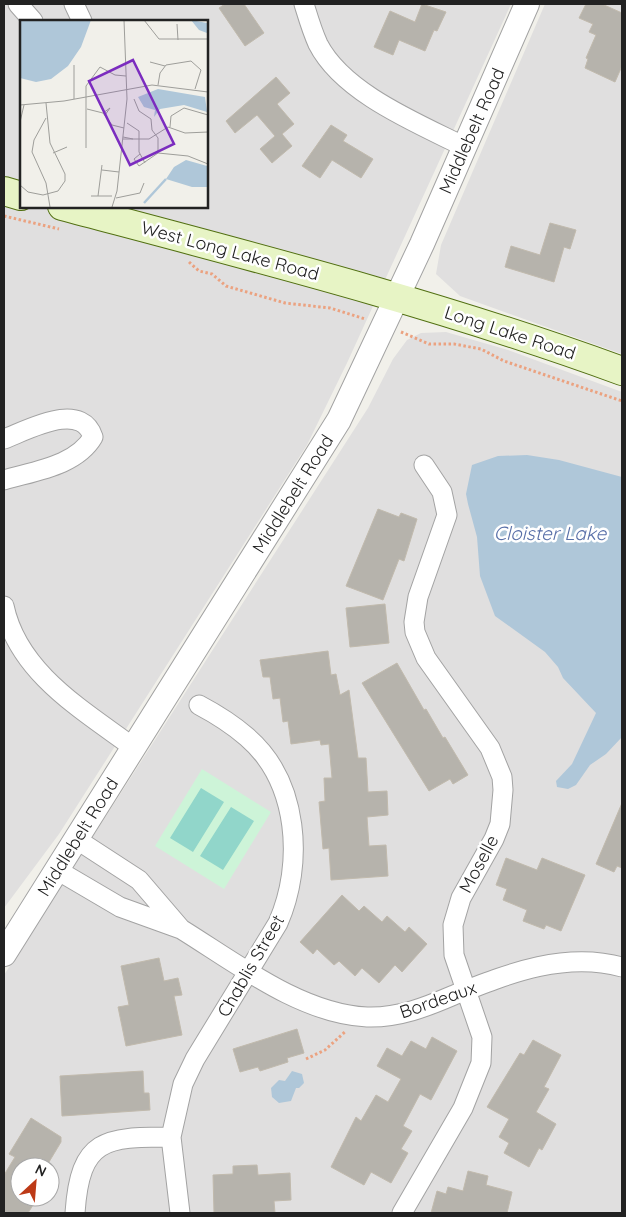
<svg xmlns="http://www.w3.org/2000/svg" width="626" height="1217" font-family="Quicksand,sans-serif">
	<rect width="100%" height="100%" fill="#f1f0ea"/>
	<path fill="#e0dfdf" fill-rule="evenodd" d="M4,4H511L347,363L307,445L59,834L4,908ZM21,21H206V206H21Z
		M545,4H622V354L460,296L436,274L441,245Z
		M446,332L508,350L622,392V1213H4V975L368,408L393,359L407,340L421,333ZM20,1167H50V1197H20Z"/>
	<path fill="#cdf4d8" d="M202,769L271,812L224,889L155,846Z"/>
	<path fill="#91d6ca" d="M201,788L224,802L193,852L170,838Z
		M231,807L254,821L223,870L200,856Z"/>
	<path fill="#afc7d9" d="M527,455L559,460L622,477V737L606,754L590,765L576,785L568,789L557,787L556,781L572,764L596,713L563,678L558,667L545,652L495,616L480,576L477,537L468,504L466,494L472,465L498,456Z
		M292,1071L302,1074L304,1083L299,1088H296L291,1101L279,1103L272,1097L271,1088L279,1080L285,1081Z"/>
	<path fill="#b6b3ac" stroke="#c1baad" d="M225,4H244L264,33L245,46L219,8Z
		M422,4L446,12L437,31L434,30L425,51L399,40L393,55L374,47L390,11L415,22Z
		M586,4H602L622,13V66L615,82L585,68L588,59L586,58L596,35L589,32L593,24L579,18Z
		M276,77L290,93L277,104L294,124L282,134L292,146L272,163L260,149L275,136L257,115L235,133L226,121Z
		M331,125L347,135L343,141L373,159L361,178L332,160L320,178L302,166Z
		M550,223L576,230L570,249L564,247L554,282L505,267L511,246L540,255Z
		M378,509L399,517L401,513L417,519L404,561L399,559L383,600L346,586Z
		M385,604L389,643L350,647L346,608Z
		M328,651L331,675L336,674L340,695L349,690L358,758H366L368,792L387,791L388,815L367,817L369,846L386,845L388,876L331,880L329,848L323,849L319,802L325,801L324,778H332L329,744L321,745L320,740L291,744L288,721L283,722L280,698L273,699L270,677H263L260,660Z
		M397,663L424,710L426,709L443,738L445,737L468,775L453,784L450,779L429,791L362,683Z
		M622,803V868L617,866L614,872L596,864Z
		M506,858L537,870L542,858L585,875L561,931L546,925L544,929L523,921L527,910L503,900L507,889L496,885Z
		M342,895L359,911L364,906L382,922L387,916L405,932L409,927L427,944L402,972L395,965L379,983L362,968L355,976L339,961L334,965L317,949L313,954L300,942Z
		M159,958L164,981L178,978L182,995L174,996L182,1035L126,1046L118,1007L129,1005L121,966Z
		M297,1029L304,1053L287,1058L288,1062L260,1071L258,1067L240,1072L233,1049Z
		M432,1037L457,1051L431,1100L420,1094L403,1126L412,1131L401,1149L408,1153L391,1183L371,1172L364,1185L331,1167L356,1117L361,1121L376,1095L388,1102L401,1079L377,1066L387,1048L402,1056L411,1041L426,1049Z
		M533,1040L561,1055L544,1087L549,1089L536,1112L556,1124L542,1150L539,1148L529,1167L504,1153L509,1143L499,1137L509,1119L487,1107L520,1053L524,1055Z
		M143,1071L144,1093H149L150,1110L62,1116L60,1076Z
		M31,1118L61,1137V1142L46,1167H20V1197H38L28,1213H4V1175L15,1157L9,1154Z
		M257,1165L258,1175L290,1173L291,1200L274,1201L275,1213H214L213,1175L233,1174V1166Z
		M468,1171L488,1176L486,1185L512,1192L507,1213H431L437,1191L446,1194L448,1187L463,1191Z"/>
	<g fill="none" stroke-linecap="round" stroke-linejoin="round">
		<g stroke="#a3a3a3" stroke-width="21">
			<path id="minor" d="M18,4L33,21
				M74,4L82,21
				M304,4C308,17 312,31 318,44C343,93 417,123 465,147
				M4,439C28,430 81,400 93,437C76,466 34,471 4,480
				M4,606C18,673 83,710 134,748
				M57,870L120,907L181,929L139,880L76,839
				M181,929C236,963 301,1014 367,1017C399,1018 426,1007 454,995C508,974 564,951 622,967
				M75,1213C80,1138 105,1137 171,1137
				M180,1213L171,1137L183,1084L195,1059L278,923C304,864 299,782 247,737C232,724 216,714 199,705
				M402,1213L463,1108L481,1063L482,1037L454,955L453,925L461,898L494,839L500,824L503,790L502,777L490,748L426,658L415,632L414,622L418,597L447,515L442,492L424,465"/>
		</g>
		<g stroke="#a3a3a3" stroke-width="26">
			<path id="tertiary" d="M4,954L339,420L422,244L527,4"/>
		</g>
		<g stroke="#527012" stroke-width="30">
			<path id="secondary" d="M4,191L21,196
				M62,206C250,256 439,304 622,371"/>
		</g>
		<path stroke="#eba280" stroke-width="3" stroke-dasharray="2.5 2.5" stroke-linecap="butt" d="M4,216L59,229
			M189,262L199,271L212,274L226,286L285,303L330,308L365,319
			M401,332L429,344H454L481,349L504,361L622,401
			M306,1059L325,1050L346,1031"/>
		<use href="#minor" stroke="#fff" stroke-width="19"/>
		<use href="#tertiary" stroke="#fff" stroke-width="24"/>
		<use href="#secondary" stroke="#e7f4c5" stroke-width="28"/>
	</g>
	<g text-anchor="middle" stroke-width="5" stroke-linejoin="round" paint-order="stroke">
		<g font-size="18" fill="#222" stroke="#fff">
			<text transform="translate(472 131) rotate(-66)" y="6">Middlebelt Road</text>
			<text transform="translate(230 251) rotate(15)" y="6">West Long Lake Road</text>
			<text transform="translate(510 333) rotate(18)" y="6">Long Lake Road</text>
			<text transform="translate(293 494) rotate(-58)" y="6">Middlebelt Road</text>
			<text transform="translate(78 837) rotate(-58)" y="6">Middlebelt Road</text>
			<text transform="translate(479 864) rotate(-62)" y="6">Moselle</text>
			<text transform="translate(251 966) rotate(-60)" y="6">Chablis Street</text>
			<text transform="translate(438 1000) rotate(-19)" y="6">Bordeaux</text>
		</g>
		<g font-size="19" font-style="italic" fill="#586fa8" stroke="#fff">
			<text x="550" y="540">Cloister Lake</text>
		</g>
	</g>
	<g transform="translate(20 20)">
		<rect width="188" height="188" fill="#f1f0ea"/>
		<path d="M0,0H71L61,27L48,46L31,59L16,62L0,58ZM171,0L187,3V13L179,10ZM138,69L185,77L187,92L164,85L140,89L134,97L135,90L124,87L118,77ZM166,140L187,146V167H172L146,159L154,147Z" fill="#afc7d9"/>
		<path fill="none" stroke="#afc7d9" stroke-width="2.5" d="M124,183L146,159"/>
		<path fill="none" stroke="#9e9e9a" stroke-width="1" d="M124,0L139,19H188M157,4L158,20M130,42L145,46M138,65L140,53L146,45L171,41L181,50L175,69M54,79V45M114,79L119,91L131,99L132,110L138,118V133M0,85L44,81L132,65L188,72M67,89L83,93L92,105L104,108M83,93L90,88L85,95M26,98L14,120L12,132L26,163L30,187M0,102L4,85M107,103L119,111V132L125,143M150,107L151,96L164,88L188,95M103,119H113L103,117M113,119H129L148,107L165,113L188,112M66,128V66L80,47L95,55L106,56M33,133L47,127M120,134L114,139L119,146L138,133L168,136L188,144M82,150L99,152M0,165L8,172L23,175L38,171L45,161V154L30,123L26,83M71,176H92M78,176L82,145M96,178L120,173L124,163M92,187L97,171L107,79L104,0"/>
		<path fill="#7b2cbf" fill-opacity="0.15" stroke="#7b2cbf" stroke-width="2.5" d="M113,40L154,124L110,145L69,61Z"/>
		<rect width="188" height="188" fill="none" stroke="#222" stroke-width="2.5"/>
	</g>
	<rect width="626" height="1217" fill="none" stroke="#222222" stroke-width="10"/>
	<g transform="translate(35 1182) rotate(26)"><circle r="24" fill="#ffffff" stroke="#a7a7a7"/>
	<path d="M0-4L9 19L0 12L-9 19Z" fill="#bd3a17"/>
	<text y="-8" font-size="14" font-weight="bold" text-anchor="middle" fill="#222222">N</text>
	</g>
</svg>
